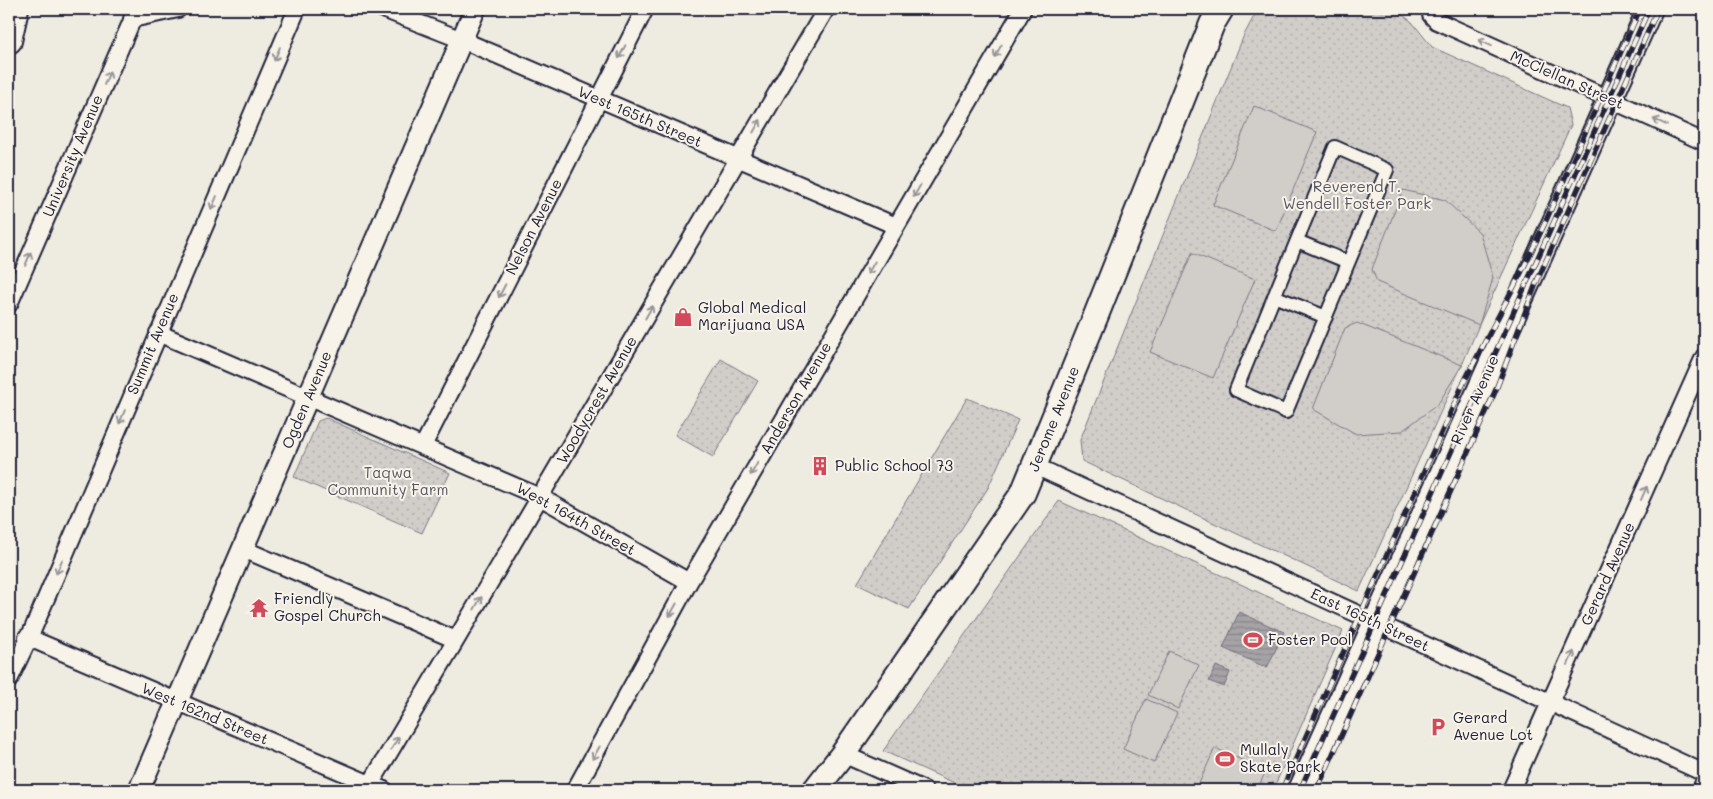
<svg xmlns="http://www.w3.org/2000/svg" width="1713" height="799" font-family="Mali,sans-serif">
	<defs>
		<pattern id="park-dots" width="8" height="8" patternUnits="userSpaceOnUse" patternTransform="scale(1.25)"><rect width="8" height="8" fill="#d1cdc9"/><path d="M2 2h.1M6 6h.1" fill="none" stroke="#b3b0ae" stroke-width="1.8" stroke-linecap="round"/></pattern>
		<pattern id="water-rules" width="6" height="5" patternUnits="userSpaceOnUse" patternTransform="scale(1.25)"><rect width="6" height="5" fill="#a6a3a6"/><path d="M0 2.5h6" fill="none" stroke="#878488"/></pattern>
	</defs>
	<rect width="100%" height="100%" fill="#eeebe1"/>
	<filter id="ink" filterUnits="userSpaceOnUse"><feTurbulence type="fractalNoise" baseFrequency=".02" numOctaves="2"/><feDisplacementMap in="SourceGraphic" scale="10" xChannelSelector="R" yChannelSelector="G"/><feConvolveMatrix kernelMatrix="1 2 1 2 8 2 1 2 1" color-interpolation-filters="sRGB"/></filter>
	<g filter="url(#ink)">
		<path fill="url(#park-dots)" stroke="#7a7882" d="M1258,9H1395L1412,22L1432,47L1567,108L1571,125L1479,325L1462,365L1359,591L1082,461L1080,440L1244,35Z
			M721,359L758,381L713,457L675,435Z
			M967,398L1018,420L988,488L909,609L857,584Z
			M326,418L450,473L422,533L294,477L318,421Z
			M1059,501L1343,631L1273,790H970L883,751Z"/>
		<path fill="#d1cdc9" stroke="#7a7882" d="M1254,106L1317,132L1276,231L1213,205Z
			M1403,190L1445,200L1480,233L1493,278L1479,325L1377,282L1372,269Z
			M1192,253L1255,279L1213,378L1150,352Z
			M1357,323L1462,365L1438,404L1402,431L1356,434L1313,409L1345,328Z
			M1169,651L1199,665L1178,709L1148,695Z
			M1146,699L1177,713L1154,763L1123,749Z
			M1215,748L1266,771L1257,790H1196Z"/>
		<path fill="url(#water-rules)" stroke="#716f7b" d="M1239,612L1284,632L1267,668L1223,648Z
			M1216,666L1230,672L1224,687L1209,681Z"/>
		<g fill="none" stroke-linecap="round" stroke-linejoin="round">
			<g stroke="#22223b" stroke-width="16">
				<path id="pedestrian" d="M1335,147L1387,170L1286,412L1236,390Z
					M1297,241L1348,262
					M1274,296L1326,317"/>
			</g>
			<g stroke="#22223b" stroke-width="20">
				<path id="minor" d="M383,9L462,40L896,226
					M1431,9V15L1437,21L1704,142
					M132,19L178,9
					M9,304L137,9
					M158,333L540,497L689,582
					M423,446L645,9
					M1035,466L1704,773
					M243,549L456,640
					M27,637L384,790
					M9,680L33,629L297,9
					M843,754L924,790
					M367,790L456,640L826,9
					M575,790L689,582L1023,9
					M1511,790L1704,357
					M1701,790L1704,782"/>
			</g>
			<g stroke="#22223b" stroke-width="24">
				<path id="tertiary" d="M139,790L475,9"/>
			</g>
			<g stroke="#22223b" stroke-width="28">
				<path id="secondary" d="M9,41L16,9
					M815,790L843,754L1023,493L1097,313L1212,24L1221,9
					M1301,790L1650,9"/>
			</g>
			<use href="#pedestrian" stroke="#f7f3e8" stroke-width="12"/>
			<use href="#minor" stroke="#f7f3e8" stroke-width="16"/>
			<use href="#tertiary" stroke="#f7f3e8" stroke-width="20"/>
			<use href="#secondary" stroke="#f7f3e8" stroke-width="24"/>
			<g stroke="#22223b" stroke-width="5.5">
				<path id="rail" d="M1282,790L1464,382L1521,273L1544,225L1640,9
					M1300,790L1649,9
					M1317,790L1495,392L1537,281L1658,9"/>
			</g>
			<use href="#rail" stroke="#f7f3e8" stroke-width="4" stroke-dasharray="11" stroke-linecap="butt"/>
		</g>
		<defs><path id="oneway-shaft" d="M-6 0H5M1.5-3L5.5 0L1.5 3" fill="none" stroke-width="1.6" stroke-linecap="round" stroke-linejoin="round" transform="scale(1.25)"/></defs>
		<g stroke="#97959a">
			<use href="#oneway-shaft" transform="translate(1485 43) rotate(-156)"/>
			<use href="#oneway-shaft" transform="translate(998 51) rotate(120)"/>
			<use href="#oneway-shaft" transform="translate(622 52) rotate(117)"/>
			<use href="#oneway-shaft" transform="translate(277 54) rotate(113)"/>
			<use href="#oneway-shaft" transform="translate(107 78) rotate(-67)"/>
			<use href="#oneway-shaft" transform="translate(1660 122) rotate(-156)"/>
			<use href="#oneway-shaft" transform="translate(757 126) rotate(-60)"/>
			<use href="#oneway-shaft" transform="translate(917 191) rotate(120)"/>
			<use href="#oneway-shaft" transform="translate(214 203) rotate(113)"/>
			<use href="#oneway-shaft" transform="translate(28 259) rotate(-67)"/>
			<use href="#oneway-shaft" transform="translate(871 268) rotate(120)"/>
			<use href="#oneway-shaft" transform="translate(502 291) rotate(117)"/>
			<use href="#oneway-shaft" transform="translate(649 312) rotate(-60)"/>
			<use href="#oneway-shaft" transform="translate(122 417) rotate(113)"/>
			<use href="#oneway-shaft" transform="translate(754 469) rotate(120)"/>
			<use href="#oneway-shaft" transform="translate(1644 493) rotate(-66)"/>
			<use href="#oneway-shaft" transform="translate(59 567) rotate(113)"/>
			<use href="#oneway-shaft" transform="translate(478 603) rotate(-60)"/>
			<use href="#oneway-shaft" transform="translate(673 610) rotate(119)"/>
			<use href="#oneway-shaft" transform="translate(1571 658) rotate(-66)"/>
			<use href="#oneway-shaft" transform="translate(395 743) rotate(-59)"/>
			<use href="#oneway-shaft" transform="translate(596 753) rotate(119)"/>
		</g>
	</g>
	<defs>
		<g id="shop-bare" transform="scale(1.5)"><path d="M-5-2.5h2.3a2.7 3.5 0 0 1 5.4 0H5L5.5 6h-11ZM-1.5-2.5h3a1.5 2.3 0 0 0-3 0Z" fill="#d1495b" stroke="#f7f3e8" stroke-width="2.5" paint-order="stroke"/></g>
		<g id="building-bare" transform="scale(1.5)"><path d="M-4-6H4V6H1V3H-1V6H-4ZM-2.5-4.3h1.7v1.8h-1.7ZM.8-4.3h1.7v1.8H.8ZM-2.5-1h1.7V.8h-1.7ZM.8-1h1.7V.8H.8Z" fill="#d1495b" stroke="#f7f3e8" stroke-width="2.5" paint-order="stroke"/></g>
		<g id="temple-bare" transform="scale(1.5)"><path d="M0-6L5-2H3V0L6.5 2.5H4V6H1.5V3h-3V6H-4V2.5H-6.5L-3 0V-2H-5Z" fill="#d1495b" stroke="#f7f3e8" stroke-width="2.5" paint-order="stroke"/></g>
		<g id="stadium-bare" transform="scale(1.5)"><path d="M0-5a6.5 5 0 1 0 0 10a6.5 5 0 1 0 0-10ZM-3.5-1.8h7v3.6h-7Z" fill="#d1495b" stroke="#f7f3e8" stroke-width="2.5" paint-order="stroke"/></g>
		<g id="parking-bare" transform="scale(1.5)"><path d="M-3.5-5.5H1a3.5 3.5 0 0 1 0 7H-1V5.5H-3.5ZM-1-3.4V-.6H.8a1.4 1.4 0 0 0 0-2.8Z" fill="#d1495b" stroke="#f7f3e8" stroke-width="2.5" paint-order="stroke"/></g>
	</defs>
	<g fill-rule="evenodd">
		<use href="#shop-bare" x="683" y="317"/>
		<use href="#building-bare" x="820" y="466"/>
		<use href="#temple-bare" x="259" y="608"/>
		<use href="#stadium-bare" x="1253" y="640"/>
		<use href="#parking-bare" x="1438" y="727"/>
		<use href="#stadium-bare" x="1225" y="759"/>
	</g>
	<g text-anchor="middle" stroke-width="4" stroke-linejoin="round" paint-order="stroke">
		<g font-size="15" fill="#22223b" stroke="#f7f3e8">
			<text transform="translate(1567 80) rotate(24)" y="5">McClellan Street</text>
			<text transform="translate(640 117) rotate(23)" y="5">West 165th Street</text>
			<text transform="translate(73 156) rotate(-67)" y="5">University Avenue</text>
			<text transform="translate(534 227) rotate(-63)" y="5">Nelson Avenue</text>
			<text transform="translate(153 344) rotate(-67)" y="5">Summit Avenue</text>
			<text transform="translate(796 398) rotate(-60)" y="5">Anderson Avenue</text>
			<text transform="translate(307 400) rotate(-67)" y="5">Ogden Avenue</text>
			<text transform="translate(597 400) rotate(-60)" y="5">Woodycrest Avenue</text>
			<text transform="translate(1475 400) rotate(-66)" y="5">River Avenue</text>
			<text transform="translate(1054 419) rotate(-68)" y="5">Jerome Avenue</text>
			<text transform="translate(576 519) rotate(29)" y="5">West 164th Street</text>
			<text transform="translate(1608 574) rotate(-66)" y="5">Gerard Avenue</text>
			<text transform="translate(1370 620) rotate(25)" y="5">East 165th Street</text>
			<text transform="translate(205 714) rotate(23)" y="5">West 162nd Street</text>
		</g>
		<g font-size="15" fill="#575566" stroke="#f7f3e8">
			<text x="1357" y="192">Reverend T.<tspan x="1357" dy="17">Wendell Foster Park</tspan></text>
			<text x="388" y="478">Taqwa<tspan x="388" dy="17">Community Farm</tspan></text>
		</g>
		<g font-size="15" fill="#22223b" stroke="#f7f3e8" text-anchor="start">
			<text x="698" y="313">Global Medical<tspan x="698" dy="17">Marijuana USA</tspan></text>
			<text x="835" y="471">Public School 73</text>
			<text x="274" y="604">Friendly<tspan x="274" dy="17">Gospel Church</tspan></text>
			<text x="1268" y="645">Foster Pool</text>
			<text x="1453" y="723">Gerard<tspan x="1453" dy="17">Avenue Lot</tspan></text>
			<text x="1240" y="755">Mullaly<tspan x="1240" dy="17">Skate Park</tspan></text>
		</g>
	</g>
	<rect width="1713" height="799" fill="none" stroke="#f7f3e8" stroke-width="30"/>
	<rect x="15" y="15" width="1683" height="769" fill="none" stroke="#22223b" stroke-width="2" filter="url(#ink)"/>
</svg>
